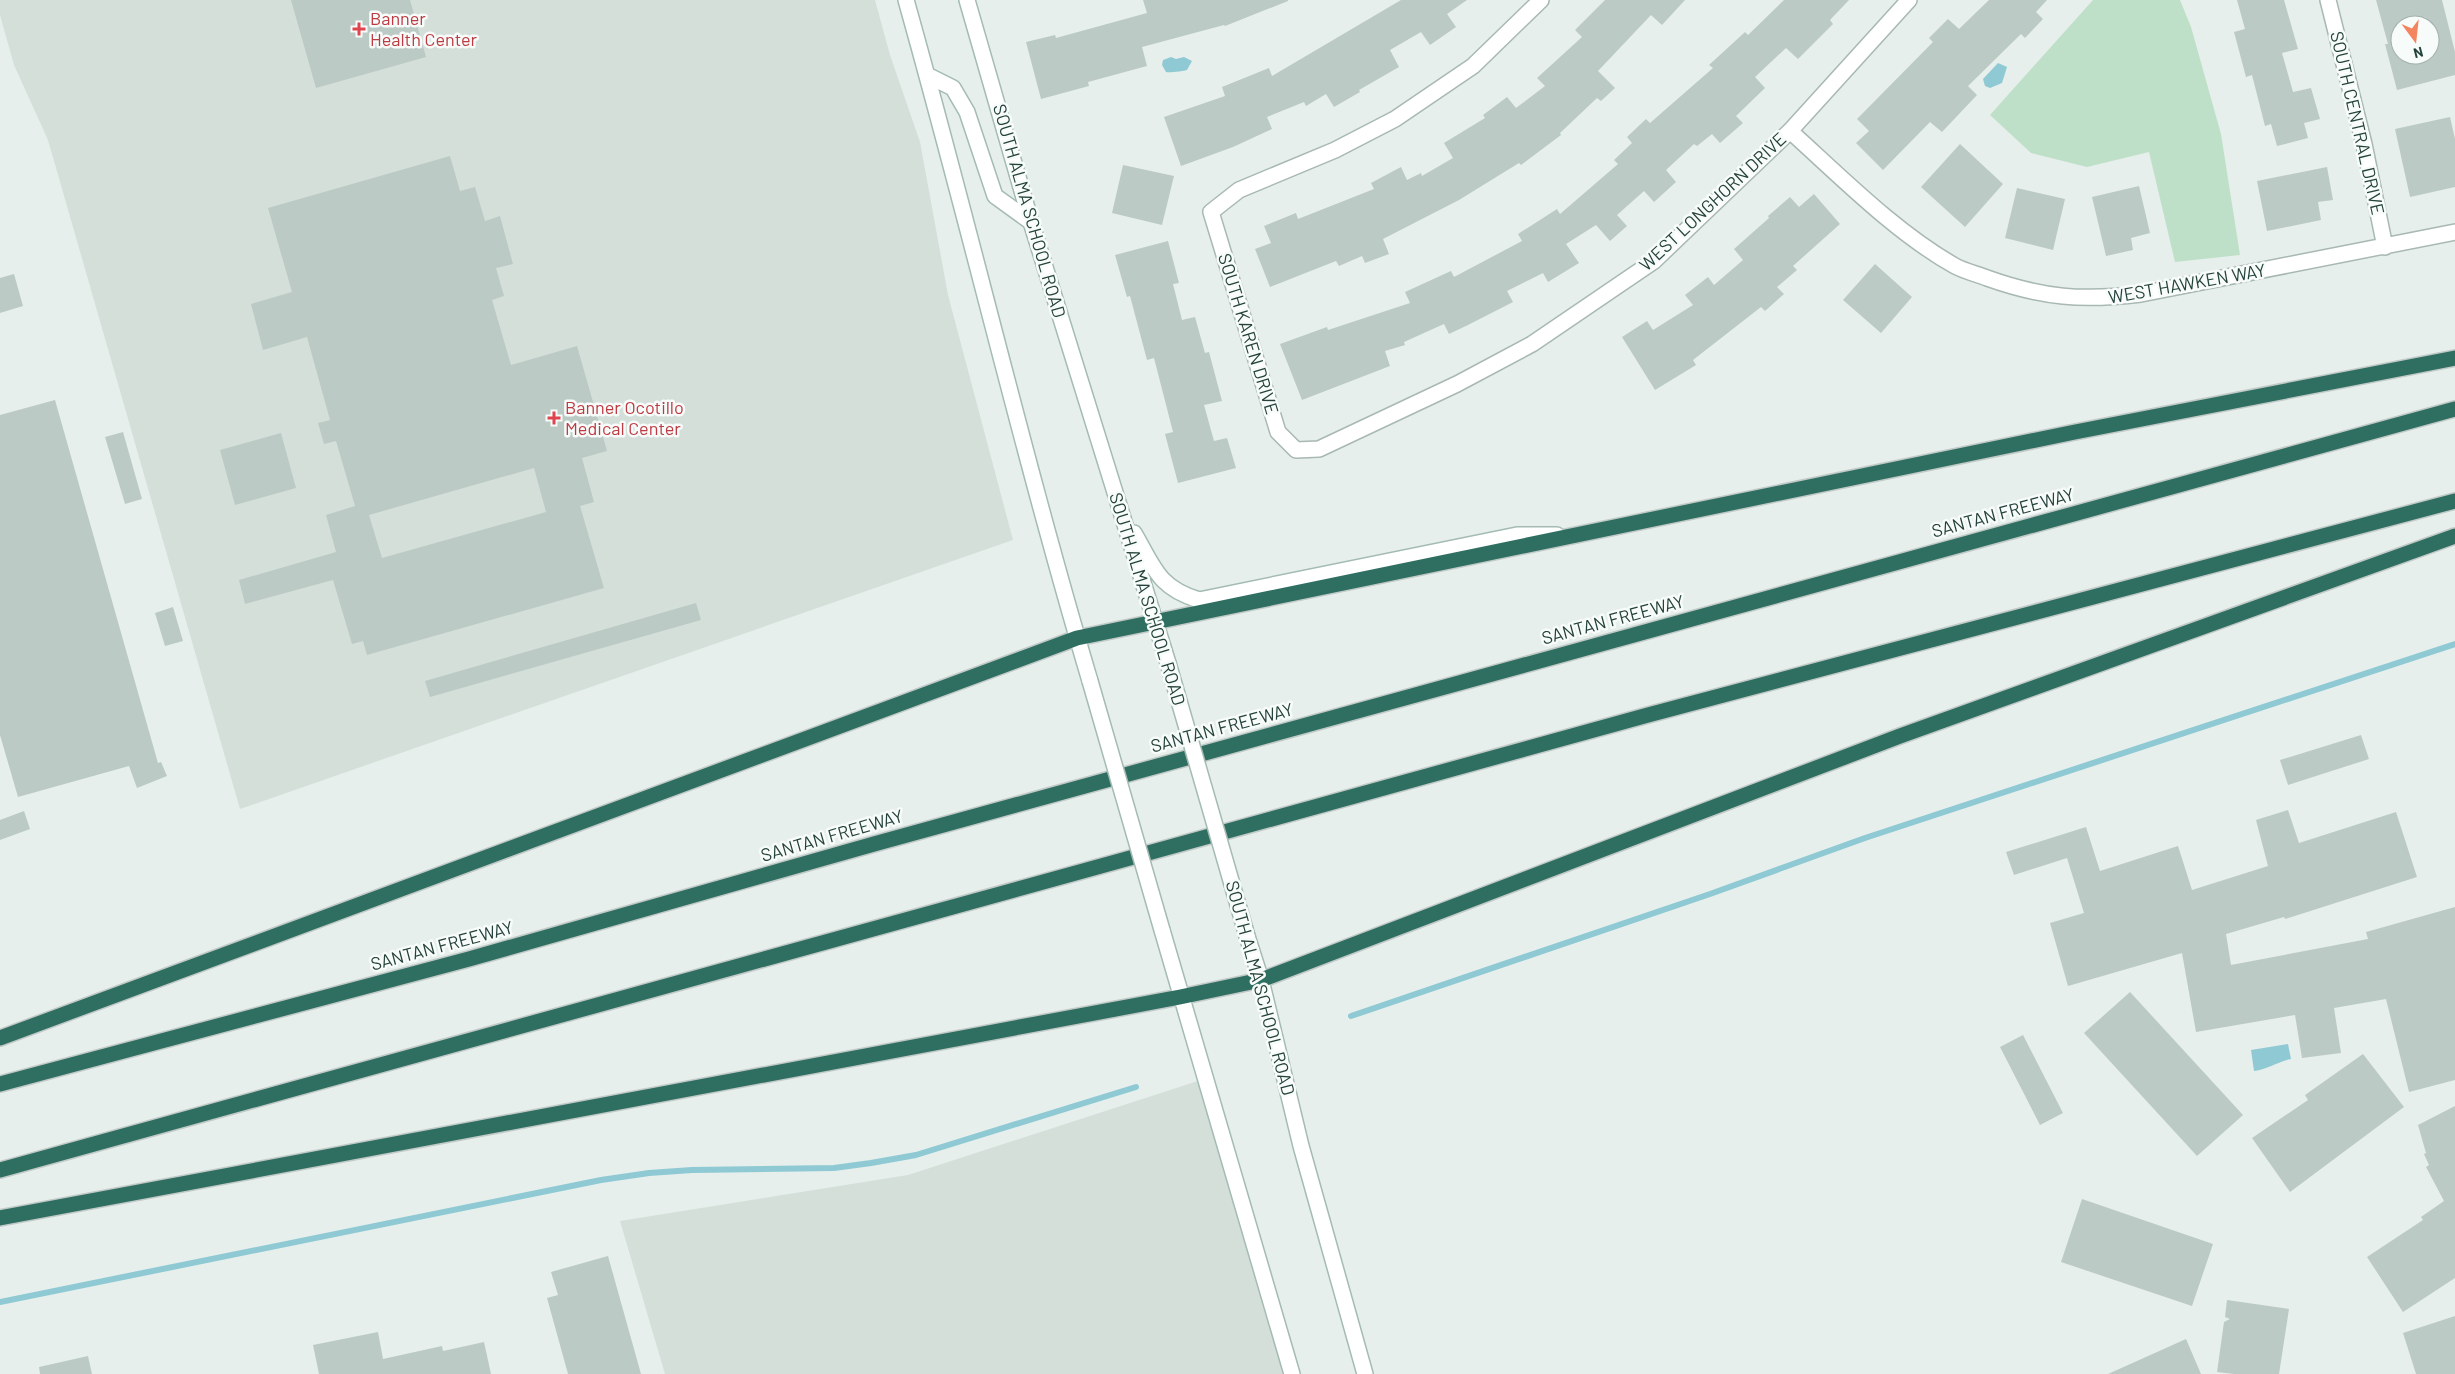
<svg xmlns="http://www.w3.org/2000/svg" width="2455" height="1374" font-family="Barlow,sans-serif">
	<rect width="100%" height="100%" fill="#e6efeb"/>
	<path fill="#d4dfda" d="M0,0H875L890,55L920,142L948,295L1013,540L240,809L48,140L14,65L0,15Z
		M1204,1079L1292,1374H665L620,1221L908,1175Z"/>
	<path fill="#bfe0c8" d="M2093,0H2180L2191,27L2221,134L2240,255L2175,262L2149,152L2087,167L2031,153L1990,115Z"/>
	<path fill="#8ec9d4" d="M1171,57L1176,59L1184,57L1192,61L1187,70C1185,71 1168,73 1166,72L1162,65L1163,60Z
		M1998,63L2007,67L2002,83L1990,88L1985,86L1983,79Z
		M2288,1044L2291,1059C2277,1062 2268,1069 2254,1071L2251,1050Z"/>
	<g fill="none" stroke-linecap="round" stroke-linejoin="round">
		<path stroke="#8ec9d4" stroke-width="6" d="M1351,1016L1710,894L1865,838L2455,644
			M0,1302L601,1180L649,1173L692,1170L834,1168L871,1163L916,1155L1136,1087"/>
	</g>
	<path fill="#bbcac4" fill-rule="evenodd" d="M291,0H410L426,57L316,88Z
		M1143,0H1288V1L1225,26L1224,25L1142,47L1147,66L1088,82L1089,86L1041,99L1026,42L1055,35L1056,38L1147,13Z
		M1401,0H1467L1447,14L1456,27L1430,45L1421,32L1390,50L1399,67L1359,90L1360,92L1334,107L1326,94L1306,106L1304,102L1267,117L1272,129L1233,147L1181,166L1164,117L1225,96L1222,87L1269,68L1272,76Z
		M1605,0H1685L1662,25L1651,15L1598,71L1615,88L1601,101L1597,98L1560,133L1561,135L1521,165L1519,163L1459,200L1383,239L1389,254L1365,263L1362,256L1339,266L1336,261L1270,287L1255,249L1271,243L1264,226L1296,213L1298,219L1374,189L1371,183L1401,167L1407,180L1421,173L1422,176L1453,158L1444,143L1485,118L1483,115L1507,97L1516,108L1545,86L1537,78L1582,37L1575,30Z
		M1784,0H1849L1830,20L1833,24L1798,59L1786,48L1755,77L1765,88L1736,116L1743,123L1720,143L1712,134L1697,146L1694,144L1666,170L1676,182L1654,202L1644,191L1617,215L1627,226L1610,241L1596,225L1566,244L1579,263L1548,282L1543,273L1507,291L1513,302L1468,325L1449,334L1444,324L1404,342L1405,345L1385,351L1390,366L1302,400L1280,344L1327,327L1328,330L1410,303L1405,292L1451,271L1454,277L1522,241L1518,234L1557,209L1560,214L1618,164L1614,160L1632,143L1627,137L1646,119L1650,123L1713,68L1709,65L1745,32L1748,35Z
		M1989,0H2047L2036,12L2043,19L2025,38L2021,34L1968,86L1977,95L1942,132L1930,122L1883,170L1856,143L1869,131L1857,119L1933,42L1929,38L1948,19L1959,29Z
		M2237,0H2284L2298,49L2282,53L2293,92L2311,88L2320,119L2304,123L2308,138L2277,146L2271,124L2265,126L2252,75L2246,77L2234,32L2245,29Z
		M2376,0H2442L2455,52V75L2397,90L2385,44H2388ZM2400,25H2430V55H2400Z
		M2450,117L2455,139V187L2410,197L2395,129Z
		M1960,144L2003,184L1965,227L1921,187Z
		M450,156L460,191L475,187L485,221L500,216L513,264L496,268L504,296L492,300L511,365L577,346L607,451L582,458L594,502L580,506L604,588L367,655L363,641L352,644L333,580L245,604L239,580L336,552L326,515L355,506L336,441L324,444L318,423L330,420L307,337L263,350L251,304L292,292L268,208ZM534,468L546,512L382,558L369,515Z
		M1123,165L1174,176L1162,225L1112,213Z
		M2327,167L2333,200L2318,202L2321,220L2267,231L2257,181Z
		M2139,186L2150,233L2131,238L2133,250L2106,256L2092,197Z
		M2017,188L2065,199L2053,250L2005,238Z
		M1814,194L1840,224L1793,266L1797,270L1777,287L1784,294L1765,311L1761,307L1693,360L1696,365L1655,390L1622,337L1647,321L1653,330L1693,305L1685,295L1708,277L1714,285L1743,260L1734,249L1769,218L1768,216L1790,197L1799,207Z
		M1168,241L1179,283L1173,284L1182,320L1195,317L1205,353L1209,352L1222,401L1204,405L1214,441L1227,438L1236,468L1178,483L1165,434L1173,432L1154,358L1147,360L1130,296L1127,297L1115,255Z
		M1875,264L1912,297L1881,333L1843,300Z
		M14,274L23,306L0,313V278Z
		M55,400L158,763L161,762L167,776L137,788L129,766L18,797L0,735V415Z
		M123,432L142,499L125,504L105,437Z
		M281,433L296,488L235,505L220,450Z
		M696,603L701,620L430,697L425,681Z
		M173,607L183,641L165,646L155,613Z
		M2361,735L2369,759L2288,785L2280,760Z
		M2288,810L2299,843L2396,812L2417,877L2285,919L2284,917L2226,934L2231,965L2368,939L2366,932L2455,907V1080L2409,1092L2386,999L2334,1008L2341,1053L2302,1058L2295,1015L2196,1032L2182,953L2068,986L2050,923L2084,913L2067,858L2014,875L2006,852L2086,827L2100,871L2178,846L2192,890L2268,866L2256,820Z
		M24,811L30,829L0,840V820Z
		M2130,992L2243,1115L2197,1156L2084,1033Z
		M2023,1035L2063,1113L2040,1125L2000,1047Z
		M2363,1054L2404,1107L2290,1192L2252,1138L2308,1100L2305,1095Z
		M2455,1106V1278L2403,1312L2367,1257L2423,1220L2421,1217L2444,1201L2426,1167L2429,1165L2424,1154L2426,1153L2418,1125Z
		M2082,1199L2213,1244L2192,1306L2061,1262Z
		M608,1256L641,1374H568L547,1298L558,1295L551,1272Z
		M2227,1300L2289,1309L2279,1374H2234L2217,1372L2224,1322L2230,1319L2225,1317Z
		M2455,1316V1374H2416L2403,1333Z
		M378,1332L383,1359L442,1346L443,1351L484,1342L491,1374H319L313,1345Z
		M2186,1339L2201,1374H2108Z
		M88,1356L92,1374H40L39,1367Z"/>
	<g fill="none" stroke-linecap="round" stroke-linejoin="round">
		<g stroke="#a8b8b2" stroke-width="18">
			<path id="street" d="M1541,0L1473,66L1395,119L1335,150L1239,190L1211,212L1278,432L1296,450L1319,449L1457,384L1532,344L1654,261L1790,131L1909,0
				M2328,0L2364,144L2385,247
				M1790,131C1840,176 1896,233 1955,266C1964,271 1977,274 1987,278C2043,298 2082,301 2141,294L2455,232"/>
		</g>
		<g stroke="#a4bbb3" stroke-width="18">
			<path id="secondary" d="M906,0C970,227 1023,456 1090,681
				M967,0L1031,222L1168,663
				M927,75L953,88L967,112L995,196L1031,222
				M1134,533C1154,567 1158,588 1199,600L1517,535H1557
				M1162,930L1292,1374
				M1247,936L1261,980L1301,1146L1365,1374"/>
		</g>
		<g stroke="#c2cac8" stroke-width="18">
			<path id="highway" d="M0,1038L1077,638L2075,432L2455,358
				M0,1084L469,959L874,844L2455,409
				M0,1170L1648,715L2455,501
				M0,1218L1180,997L1261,980L1900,736L2455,536"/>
		</g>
		<use href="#street" stroke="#fff" stroke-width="15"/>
		<use href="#secondary" stroke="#fff" stroke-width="15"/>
		<use href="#highway" stroke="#2f6f62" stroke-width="15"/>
		<g stroke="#a4bbb3" stroke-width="18" stroke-linecap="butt">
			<path id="secondary-bridge" d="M1168,663L1247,936
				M1090,681L1162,930"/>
		</g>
		<use href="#secondary-bridge" stroke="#fff" stroke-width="15"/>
	</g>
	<g fill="#e0444e" stroke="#f7fbf9" stroke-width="2">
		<path d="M356.5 21.5h5v5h5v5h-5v5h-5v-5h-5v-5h5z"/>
		<path d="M551.5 410.5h5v5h5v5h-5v5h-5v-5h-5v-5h5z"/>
	</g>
	<g text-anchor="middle" stroke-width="5" stroke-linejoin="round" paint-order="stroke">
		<g font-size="18" fill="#be3a42" stroke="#f7fbf9" text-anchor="start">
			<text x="370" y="25">Banner<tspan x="370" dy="21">Health Center</tspan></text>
			<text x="565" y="414">Banner Ocotillo<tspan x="565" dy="21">Medical Center</tspan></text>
		</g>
		<g font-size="18" fill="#24423a" stroke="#f7fbf9">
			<text transform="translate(2357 123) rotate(77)" y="6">SOUTH CENTRAL DRIVE</text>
			<text transform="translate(1713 202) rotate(-43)" y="6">WEST LONGHORN DRIVE</text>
			<text transform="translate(1029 211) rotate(74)" y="6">SOUTH ALMA SCHOOL ROAD</text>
			<text transform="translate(2187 284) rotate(-10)" y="6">WEST HAWKEN WAY</text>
			<text transform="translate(1248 334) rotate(73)" y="6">SOUTH KAREN DRIVE</text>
			<text transform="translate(2003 513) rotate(-15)" y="6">SANTAN FREEWAY</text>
			<text transform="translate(1147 599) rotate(73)" y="6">SOUTH ALMA SCHOOL ROAD</text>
			<text transform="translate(1613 620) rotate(-15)" y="6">SANTAN FREEWAY</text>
			<text transform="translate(1222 728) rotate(-15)" y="6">SANTAN FREEWAY</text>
			<text transform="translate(832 836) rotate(-16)" y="6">SANTAN FREEWAY</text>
			<text transform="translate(442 946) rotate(-15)" y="6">SANTAN FREEWAY</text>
			<text transform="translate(1260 988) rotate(75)" y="6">SOUTH ALMA SCHOOL ROAD</text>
		</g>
	</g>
	<g transform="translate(2415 40) rotate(165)"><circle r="24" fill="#f7fbf9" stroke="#a3b1ad"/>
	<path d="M0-4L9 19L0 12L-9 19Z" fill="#f4845f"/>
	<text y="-8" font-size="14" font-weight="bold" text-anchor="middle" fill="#24423a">N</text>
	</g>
</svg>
